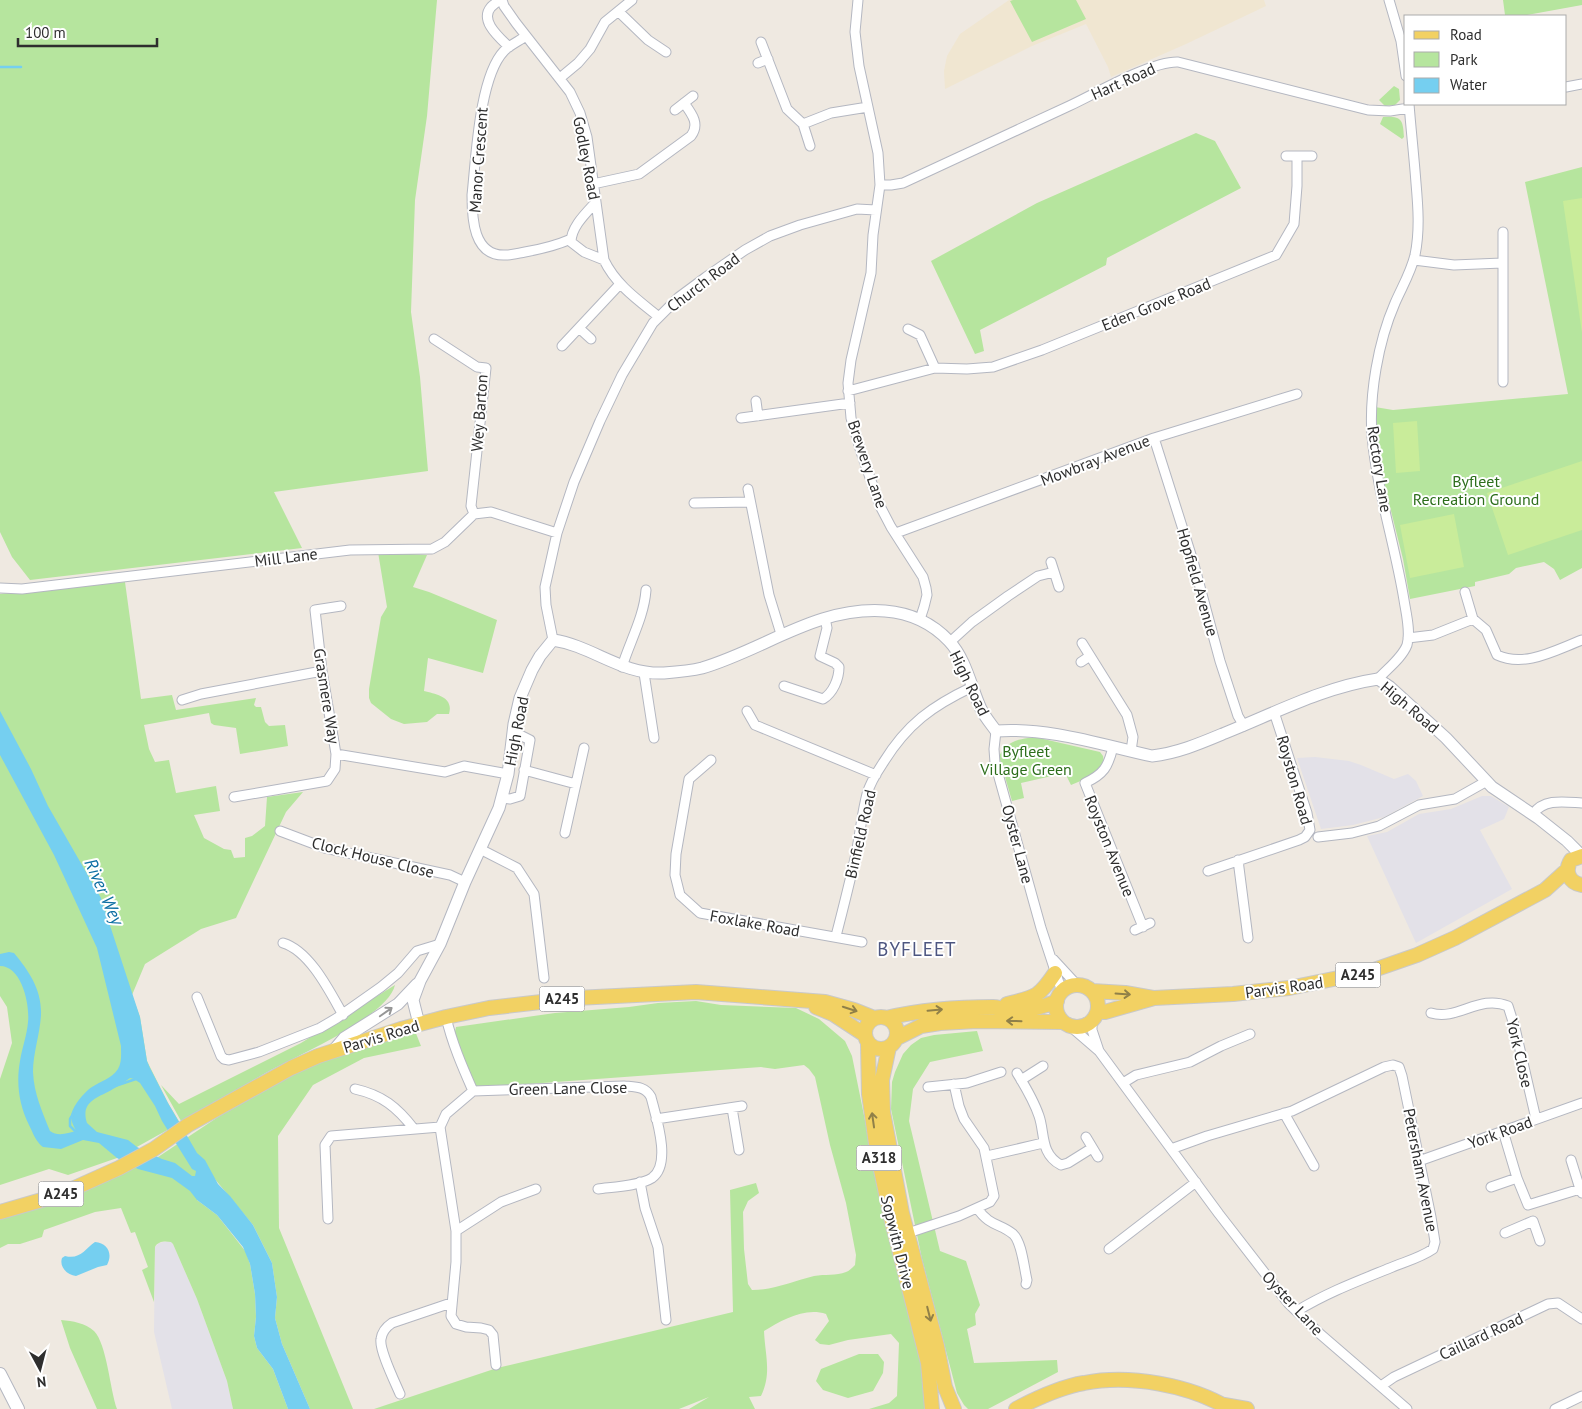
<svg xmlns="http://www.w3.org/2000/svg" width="1582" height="1409" font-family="'PT Sans',sans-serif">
	<rect width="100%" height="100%" fill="#efe9e1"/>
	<path fill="#e3e1e8" d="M1315,757L1349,761L1361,765L1394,779L1408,774L1416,781L1423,796L1384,817L1353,825L1321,829L1297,758Z
		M1482,796H1491L1509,807L1504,819L1480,830L1512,889L1416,943L1367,836L1387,832L1419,814L1451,809Z
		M168,1241H171L173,1244L197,1299L227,1381L233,1409H172L154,1332L155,1247L159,1243Z"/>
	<path fill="#f0e6d1" d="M1009,0H1264L1266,6L1186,44L1111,77L1108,67L1086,24L1032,46L945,89L944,71L947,56L960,34Z"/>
	<path fill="#b6e59e" d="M0,0H437L427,116L415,200L411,312L420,377L428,471L274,492L302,548L30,580L12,557L0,532Z
		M1013,0H1076L1086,19L1032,42L1010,1Z
		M1503,0H1582V5L1527,15H1505Z
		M1394,86L1399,89L1400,100L1395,105L1385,106L1379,100Z
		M1383,117C1402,116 1403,120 1404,137L1402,139L1380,124Z
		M1196,133L1215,141L1241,188L1107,258L1106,265L980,330L984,351L975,354L931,261L1037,203Z
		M1582,167V568L1560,580L1554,569L1544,562L1516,568L1509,574L1475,582V586L1410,599L1403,559L1383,479L1378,454L1375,407L1393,410L1568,394L1525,182Z
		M378,552L427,555L413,587L429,592L497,620L483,673L428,658L424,691C436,694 454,697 449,714H437L427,722L404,724L391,719L371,703L369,698V689L381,617L387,607Z
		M125,582L141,699L172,695L176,710L256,698L254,705L256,707H261L265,722L269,726L285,725L288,746L240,754L236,728L214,725L211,723L209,713L144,725L149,749L155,762L169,760L176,793L216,786L220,811L194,815L204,838L224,849L231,850L234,858L245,857V838L252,836L265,826L267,797L303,792L286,812L236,918L201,929L145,964L132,995L140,1017L147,1061L168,1103L180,1123L117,1158L68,1175L49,1169L0,1185V1079L12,1043L7,1007L0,996V594Z
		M1028,738H1039L1100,752L1103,756L1104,762C1095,774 1084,780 1071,785L1065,773L1021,783L1024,798L1012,801L999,756C1007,743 1014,740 1028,738Z
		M395,985C388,1016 299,1055 271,1070C242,1086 214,1104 186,1121H181L161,1085L179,1104L301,1043Z
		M696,1001L721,1005L796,1008L819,1019L845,1041L852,1056L872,1155L921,1345L929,1409H869L889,1403L897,1396L899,1343L891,1334L848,1340L829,1345L820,1344L815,1340L829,1321L826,1314C805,1307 782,1320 764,1331C765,1355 772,1373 761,1396L749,1397L755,1409H689L709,1397L679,1409H374L497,1368L733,1312L730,1190L756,1183L759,1193L748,1201L743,1212L744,1249L748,1284L752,1290C774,1290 794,1281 814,1276C825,1274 836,1276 846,1272C849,1271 852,1268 855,1265L856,1255L846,1203L830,1145L815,1077L809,1069L804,1065L775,1069L761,1067L475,1088L454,1036L456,1027L555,1013L629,1007L658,1003Z
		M415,1031L421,1046L364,1058L313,1085L278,1136L279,1228L353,1409H310L282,1344L275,1318L277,1297L272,1263L253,1225L214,1178L197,1200L217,1215L246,1252L250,1264L255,1294L256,1317L254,1336L257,1348L273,1369L288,1409H233L227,1381L197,1299L173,1244L171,1242C165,1241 158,1241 155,1247L154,1302L142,1270L148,1267L135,1232L131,1233L121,1208L95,1212L44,1230L42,1237L20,1244H8L0,1248V1212L158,1157L239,1103L294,1072L353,1051L370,1047Z
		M977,1031L983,1051L930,1062L913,1089L909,1121L940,1251L966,1261L980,1305L975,1314L976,1325L967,1329L974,1363L1057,1360L1058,1372L988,1409H968L964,1405L957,1393L922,1259L891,1109L892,1082L895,1072L903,1054L911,1045L921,1038L934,1035Z
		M61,1320C73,1321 85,1323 94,1331C107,1344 110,1390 117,1409H97L70,1348Z
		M859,1354H878L884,1362L883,1373L873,1391L848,1398L823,1390L816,1381L821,1369Z"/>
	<path fill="#c9ec9a" d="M1582,198V333L1563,201Z
		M1417,421L1420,471L1396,473L1393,423Z
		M1582,461V530L1508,555L1487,493Z
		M1454,514L1464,567L1410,578L1400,525Z"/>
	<path fill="#75cff0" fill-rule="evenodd" d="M0,711L31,769L48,806L101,898L140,1017L147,1061L150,1068L168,1103L197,1153L205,1160L218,1184L230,1196L253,1225L272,1263L277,1297L275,1318L282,1344L310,1409H288L273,1369L257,1348L254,1336L256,1317L255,1294L250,1264L243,1247L217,1215L197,1200L190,1191L172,1178L138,1169L117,1158L99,1143L83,1140L61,1149L43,1147C36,1142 33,1133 29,1125C19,1105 16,1083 20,1061C22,1048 27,1035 28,1022C30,1005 22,966 0,966V954L9,952L14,953C29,971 42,990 41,1015C40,1034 33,1053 33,1072C34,1094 42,1111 50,1131C58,1137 68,1133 76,1131C74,1126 71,1122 71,1116C72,1107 84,1092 92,1087C101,1081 111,1079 118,1069C122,1062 121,1054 121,1046L97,948L54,855L0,755ZM130,1078L134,1079L140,1083L155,1106L162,1121L192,1169L196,1171L195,1176H192L175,1163L162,1159L137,1147L128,1140L97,1132L87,1123C80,1101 98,1098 113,1089C119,1086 124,1082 130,1078Z
		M95,1242C108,1243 113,1254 107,1265L98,1267L76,1276C67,1275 59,1267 62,1258L65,1256C80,1260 85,1249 95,1242Z"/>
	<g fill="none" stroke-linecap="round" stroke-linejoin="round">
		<path stroke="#75cff0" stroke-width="2.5" d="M0,67H21
			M115,1086L136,1079
			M73,1114L70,1119V1126L77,1133"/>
		<g stroke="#b4b7c1" stroke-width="11">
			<path id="minor" d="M501,0C497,2 493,5 491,7C479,21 500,38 509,47
				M502,0L504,6L516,23L570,92L580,113L587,137L604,260C616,285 638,300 659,317
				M858,0L855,32L859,66L878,153L880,185L873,235L871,273L851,360L848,383L851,418L861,452L880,506L891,527L923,577L926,588L927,595L924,607L920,619
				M1389,0L1401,41L1406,76
				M619,12L648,40L666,52
				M526,36C519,41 510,45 504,51C479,77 476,159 472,195C472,218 473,257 506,255C512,255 519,253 525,252C542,249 555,246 571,239
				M761,42L787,109L803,124L810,146
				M758,63L768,59
				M560,78L578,63L590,49L605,22L632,0
				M1566,87L1582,84
				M675,110L693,96
				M803,124L831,113L868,107
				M1286,156H1312
				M593,184L639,174L691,136C700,124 692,114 684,103
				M880,185H891L903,183C958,157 1014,132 1069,106C1095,94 1151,61 1178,62L1368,110L1390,111L1409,108
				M596,202C586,213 571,227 571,242L584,252L604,260
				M1503,232V382
				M1414,260L1454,265L1502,263
				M579,328L591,339
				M908,329L920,335L935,368
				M434,339L477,367L486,368L471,506L474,514
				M562,346L620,284
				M848,391L935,368L967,369L993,367L1042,350L1276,255L1294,224L1297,186V156
				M756,401L758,416
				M741,418L850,403
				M1154,438L1193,561L1220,661L1238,716L1244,726
				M748,489L769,595L781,634
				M694,503L749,502
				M896,533L1154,438L1297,394
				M1051,562L1059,587
				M0,588L22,589L350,550L432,549L445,542L474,514L491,512L557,533
				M1465,592L1473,619L1486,630L1497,655C1525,668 1555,650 1582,640
				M341,606L315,610L322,671L336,754L445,772L464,766L508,774
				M1408,638L1433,635L1473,619
				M553,640L546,605L545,587L557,533L574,482L600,421L622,375L653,323L679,297L706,277L745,250L770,236L800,225L857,209L876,210
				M950,642L972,622L1008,596L1038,576L1054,572
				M1082,643L1127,715L1133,737L1131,751
				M1081,662L1090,656
				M622,667C630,641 644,617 646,590
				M644,673L654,738
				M1378,679C1387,669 1402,658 1407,645C1411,632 1406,613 1404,600C1395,545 1377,491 1372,436C1369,395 1378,342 1395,303C1402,287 1411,272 1415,255C1420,231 1418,206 1416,183C1414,156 1411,130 1409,104
				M784,686L823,699C833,693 839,679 839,667L835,663L820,656L827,628L825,618
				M182,700L201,694L322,671
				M747,711L755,725L876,775
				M996,731L994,749L995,763L1041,928L1062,992
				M1113,747C1108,767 1104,774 1085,783L1143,927
				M711,760L689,779L676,854L675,875L680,895L700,913L862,942
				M524,770L576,784
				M234,797L327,781L335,769L336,754
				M503,798L510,799L520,796L530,740L514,732
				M1533,814C1544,798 1565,802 1582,803
				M280,831L325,848L450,875L465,882
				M565,833L584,748
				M1318,837L1352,833L1379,826L1419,805L1455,799L1487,781
				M480,849L517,868L534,894L544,978
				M1238,860L1248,938
				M1208,871L1299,840L1305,837L1310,830L1307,813L1274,712
				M1135,930L1150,923
				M836,936C843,909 850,881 856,854C860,834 862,813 867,794C870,783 877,772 883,763C907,724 932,706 972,687
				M283,943C310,951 330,992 343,1015
				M1053,959L1077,985
				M197,997L221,1056L224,1059L229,1060L259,1052L320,1028L337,1018L381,987L398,973L417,951L440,944
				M1431,1013C1458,1021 1479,994 1508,1006L1515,1028L1536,1119
				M446,1017C452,1043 462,1066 473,1091
				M1092,1022V1030L1099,1051
				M1070,1026L1099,1051L1219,1214L1288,1303L1319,1333L1407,1409
				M1017,1073C1025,1086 1034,1101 1039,1116C1045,1133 1040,1154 1061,1165L1068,1163L1092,1148
				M1021,1080L1043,1066
				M1123,1083L1136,1075L1190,1062L1221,1046L1250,1034
				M928,1087L967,1083L1001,1072
				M355,1089C382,1095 397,1107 414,1129
				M473,1091L624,1086C635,1087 645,1086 651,1097C656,1117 672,1164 652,1178C639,1186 613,1187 598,1189
				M473,1091L446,1114L440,1127L456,1231V1262L451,1316L456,1324L466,1327L481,1328L489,1330L493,1335L496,1365
				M732,1108L739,1150
				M1284,1113L1314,1166
				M656,1119L742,1106
				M1086,1137L1098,1157
				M1171,1149L1207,1136L1292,1111L1384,1067L1393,1065L1399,1067L1402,1076L1431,1217L1435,1242L1433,1249C1420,1258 1404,1262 1390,1268C1358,1281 1326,1293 1297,1311
				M987,1156L1043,1143
				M1571,1160L1580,1189
				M1419,1161L1582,1103
				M1517,1178L1528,1205L1580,1189L1582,1193
				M640,1182L645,1208L658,1247L666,1320
				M1491,1187L1517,1178L1503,1131
				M977,1208C990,1227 1000,1223 1013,1234C1022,1242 1024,1268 1027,1280L1026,1284
				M328,1219L325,1145L331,1136L440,1127
				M456,1231L501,1202L536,1189
				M908,1233L959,1216L990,1202L994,1196L984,1148L964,1119L959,1106L954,1084
				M1505,1233L1533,1221L1540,1241
				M1109,1249L1196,1182
				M1381,1386L1394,1377L1548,1304L1558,1303L1582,1319
				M400,1394C395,1382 379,1350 381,1339C382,1332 386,1327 392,1323L451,1303
				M1555,1409L1582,1396"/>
		</g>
		<g stroke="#b4b7c1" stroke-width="13">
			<path id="tertiary" d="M419,1024L413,1000L420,981L440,944L465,882L499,808L508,774L514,724L520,698L532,670L540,656L553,640C593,646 621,675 664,673C677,672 690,671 702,668C764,650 817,606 885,611C910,613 931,622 949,641C966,659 971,687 981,709C985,717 991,724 996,731C1048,727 1102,745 1152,756C1178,753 1201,743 1225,733C1275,713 1324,687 1378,679L1390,687L1446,738L1492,787L1538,818L1567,841L1582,856
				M333,1051L344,1038L398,1004L417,984"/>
		</g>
		<g stroke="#b4b7c1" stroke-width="14">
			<path id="secondary" d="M0,1374L18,1409"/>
		</g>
		<g stroke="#c9c9c9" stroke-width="16">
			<path id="primary" d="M1582,856L1571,860C1564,871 1569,883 1582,885
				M1056 1006a21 21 0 1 1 42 0a21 21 0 1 1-42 0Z
				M1092,991L1125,993L1153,998
				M1007,1004C1036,997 1039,997 1055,973
				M816,1007L833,1014L865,1035
				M1098,1011L1105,1012L1154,998L1233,994L1289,988L1368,972L1417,955L1455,938L1545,890L1567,870
				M865 1033a16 16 0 1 1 32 0a16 16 0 1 1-32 0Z
				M886,1018C921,1010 957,1007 993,1007C998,1007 1003,1009 1008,1009C1024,1011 1042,1008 1057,1001
				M897,1038L921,1026L940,1023L977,1021L1063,1022
				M868,1043L869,1094L877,1151L891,1217L928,1363L932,1409
				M889,1047L882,1080L883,1112L902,1213L937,1346L945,1387L954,1409
				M0,1212L59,1195L119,1168L154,1149L188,1125L291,1068L318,1056L401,1029L446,1017L489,1008L576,998L696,992L825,1002L854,1010L874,1018
				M1224,1405L1247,1409
				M1016,1409C1037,1398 1060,1387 1084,1383C1130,1374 1190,1385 1230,1409"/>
		</g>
		<use href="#minor" stroke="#fff" stroke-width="9"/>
		<use href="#tertiary" stroke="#fff" stroke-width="11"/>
		<use href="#secondary" stroke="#fff" stroke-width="12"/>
		<use href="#primary" stroke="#f2d163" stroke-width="14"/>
	</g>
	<defs><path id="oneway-shaft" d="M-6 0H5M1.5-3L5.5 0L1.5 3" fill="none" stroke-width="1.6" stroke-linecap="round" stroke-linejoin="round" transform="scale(1.25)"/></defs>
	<g stroke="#908048">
		<use href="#oneway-shaft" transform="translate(1123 994) rotate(4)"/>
		<use href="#oneway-shaft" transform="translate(850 1009) rotate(18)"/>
		<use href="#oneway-shaft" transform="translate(935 1010) rotate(-5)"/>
		<use href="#oneway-shaft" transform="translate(1014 1021) rotate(-179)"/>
		<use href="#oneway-shaft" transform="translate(873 1120) rotate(-98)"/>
		<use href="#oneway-shaft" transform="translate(929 1314) rotate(76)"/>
	</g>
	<use stroke="#969696" href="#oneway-shaft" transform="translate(386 1012) rotate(-35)"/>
	<g text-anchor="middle" stroke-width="4" stroke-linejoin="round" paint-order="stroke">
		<g fill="#fff" stroke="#6d6d6d" stroke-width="1">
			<rect x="1335.5" y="962.5" width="45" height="25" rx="4"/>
			<rect x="539.5" y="986.5" width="45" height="25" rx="4"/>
			<rect x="856.5" y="1145.5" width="45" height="25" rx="4"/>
			<rect x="38.5" y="1181.5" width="45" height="25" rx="4"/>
		</g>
		<g font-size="15" font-weight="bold" fill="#2e2e2e">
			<text x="1358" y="980">A245</text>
			<text x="562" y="1004">A245</text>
			<text x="879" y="1163">A318</text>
			<text x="61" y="1199">A245</text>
		</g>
		<g font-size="16" fill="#2e2e2e" stroke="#fff">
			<text transform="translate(1123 81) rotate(-24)" y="6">Hart Road</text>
			<text transform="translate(587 158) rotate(79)" y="6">Godley Road</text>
			<text transform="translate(478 160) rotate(-86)" y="6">Manor Crescent</text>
			<text transform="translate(703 282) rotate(-37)" y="6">Church Road</text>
			<text transform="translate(1156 304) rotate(-22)" y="6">Eden Grove Road</text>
			<text transform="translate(479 413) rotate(-86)" y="6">Wey Barton</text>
			<text transform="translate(1095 460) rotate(-21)" y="6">Mowbray Avenue</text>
			<text transform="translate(868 464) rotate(71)" y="6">Brewery Lane</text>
			<text transform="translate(1380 469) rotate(81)" y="6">Rectory Lane</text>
			<text transform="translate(286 557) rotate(-7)" y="6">Mill Lane</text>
			<text transform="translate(1198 582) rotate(74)" y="6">Hopfield Avenue</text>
			<text transform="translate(970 683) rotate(64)" y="6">High Road</text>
			<text transform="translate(327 696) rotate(81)" y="6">Grasmere Way</text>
			<text transform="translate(1410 707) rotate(40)" y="6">High Road</text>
			<text transform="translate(516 731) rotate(-79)" y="6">High Road</text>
			<text transform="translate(1295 780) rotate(74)" y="6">Royston Road</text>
			<text transform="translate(860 834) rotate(-77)" y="6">Binfield Road</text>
			<text transform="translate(1018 844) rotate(75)" y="6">Oyster Lane</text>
			<text transform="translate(1110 846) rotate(68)" y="6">Royston Avenue</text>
			<text transform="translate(373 857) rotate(14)" y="6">Clock House Close</text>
			<text transform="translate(755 923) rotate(10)" y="6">Foxlake Road</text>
			<text transform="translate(1284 987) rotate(-8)" y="6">Parvis Road</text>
			<text transform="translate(381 1036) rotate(-17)" y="6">Parvis Road</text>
			<text transform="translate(1520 1053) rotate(77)" y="6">York Close</text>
			<text transform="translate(568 1088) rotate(-1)" y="6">Green Lane Close</text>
			<text transform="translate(1500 1132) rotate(-20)" y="6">York Road</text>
			<text transform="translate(1421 1170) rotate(79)" y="6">Petersham Avenue</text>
			<text transform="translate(898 1242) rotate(76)" y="6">Sopwith Drive</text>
			<text transform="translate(1293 1303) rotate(47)" y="6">Oyster Lane</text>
			<text transform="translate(1481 1336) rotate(-25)" y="6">Caillard Road</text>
		</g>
		<g font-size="16" fill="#2c6e1b" stroke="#fff">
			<text x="1476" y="487">Byfleet<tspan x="1476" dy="18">Recreation Ground</tspan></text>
			<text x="1026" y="757">Byfleet<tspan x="1026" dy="18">Village Green</tspan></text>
		</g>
		<g font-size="18" font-style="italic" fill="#0d6fa3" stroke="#fff">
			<text transform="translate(104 892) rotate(66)" y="6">River Wey</text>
		</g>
		<g font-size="19" letter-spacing="1" fill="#4d5680" stroke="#fff">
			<text x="917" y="956">BYFLEET</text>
		</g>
	</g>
	<rect x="1404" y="15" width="162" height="90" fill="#ffffff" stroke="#ababab"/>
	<rect x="1414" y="31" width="25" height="8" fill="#f2d163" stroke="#ababab"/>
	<text x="1450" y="40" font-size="15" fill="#2e2e2e">Road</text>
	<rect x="1414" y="52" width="25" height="15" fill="#b6e59e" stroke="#ababab"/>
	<text x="1450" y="65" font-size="15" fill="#2e2e2e">Park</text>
	<rect x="1414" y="78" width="25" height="15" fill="#75cff0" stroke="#ababab"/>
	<text x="1450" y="90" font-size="15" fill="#2e2e2e">Water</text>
	<g transform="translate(40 1369) rotate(173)" stroke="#ffffff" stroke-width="4" paint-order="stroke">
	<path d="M0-4L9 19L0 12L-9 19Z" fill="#2e2e2e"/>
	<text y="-8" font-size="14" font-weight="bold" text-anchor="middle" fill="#2e2e2e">N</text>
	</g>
	<path d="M18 38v8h139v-8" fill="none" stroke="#2e2e2e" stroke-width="2.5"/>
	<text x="25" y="38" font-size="15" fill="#2e2e2e" stroke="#ffffff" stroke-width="4" paint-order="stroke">100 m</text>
</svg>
